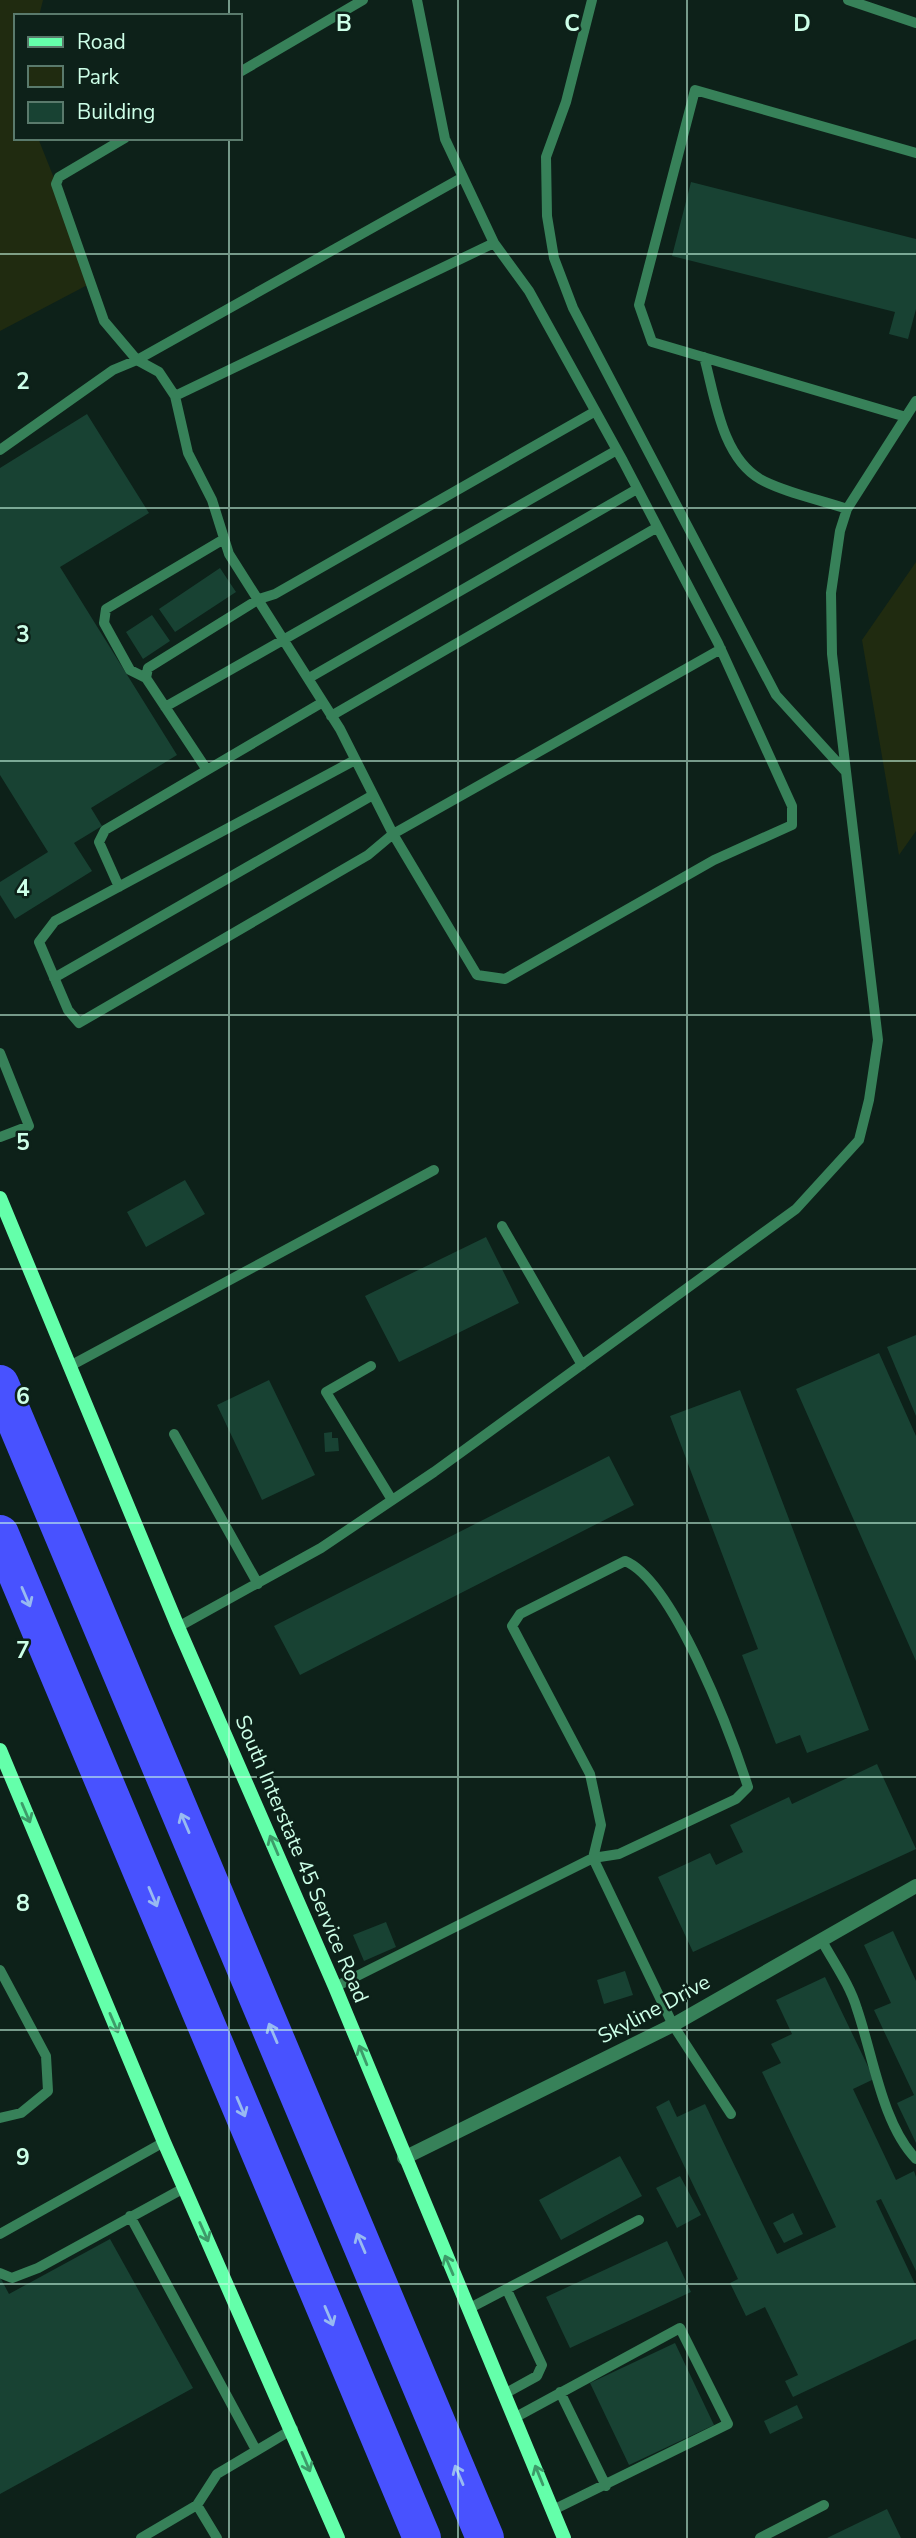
<svg xmlns="http://www.w3.org/2000/svg" width="916" height="2538" font-family="'Nunito Sans',sans-serif">
	<rect width="100%" height="100%" fill="#0d2119"/>
	<path fill="#202b10" d="M0,0H43L39,16H16V138H38L95,281L0,331Z
		M916,562V831L899,855L862,640Z"/>
	<path fill="#184233" d="M691,182L916,239V309L908,339L889,334L895,312L672,256Z
		M87,414L149,513L60,567L177,755L91,808L102,826L74,843L92,871L15,919L0,895V882L48,852L0,775V468Z
		M220,568L236,592L175,632L159,609Z
		M152,615L170,641L143,659L126,632Z
		M185,1180L205,1214L146,1247L127,1212Z
		M486,1237L519,1303L399,1362L365,1296Z
		M916,1335V1416L887,1347Z
		M879,1353L916,1436V1661L796,1389Z
		M269,1380L315,1475L262,1500L217,1405Z
		M740,1390L869,1730L807,1753L800,1735L776,1744L742,1655L758,1649L670,1416Z
		M332,1432V1438H338L339,1451L325,1452L324,1433Z
		M609,1456L634,1505L300,1675L274,1626Z
		M877,1764L916,1849L693,1952L658,1877L710,1853L716,1865L743,1852L730,1825L789,1797L792,1804Z
		M386,1922L396,1947L364,1961L353,1935Z
		M893,1931L916,1981V2143L897,2103L914,2095L874,2010L891,2003L864,1945Z
		M625,1971L633,1995L604,2004L597,1980Z
		M825,1977L874,2079L853,2089L896,2180L914,2171L916,2177V2271L881,2199L876,2201L916,2286V2339L793,2397L785,2381L798,2375L765,2307L746,2316L730,2283L738,2279L656,2107L669,2100L677,2117L705,2104L777,2254L836,2227L762,2072L781,2063L771,2044L792,2034L776,2000Z
		M620,2156L642,2196L561,2240L539,2200Z
		M680,2176L701,2215L677,2228L656,2188Z
		M793,2213L803,2234L784,2243L773,2223Z
		M110,2239L193,2388L0,2494V2277L9,2294Z
		M667,2241L691,2292L570,2348L546,2297Z
		M675,2343L714,2425L629,2465L590,2383Z
		M797,2405L803,2418L770,2434L764,2421Z
		M887,2509L901,2538H827Z"/>
	<g fill="none" stroke-linecap="round" stroke-linejoin="round">
		<path stroke="#378159" stroke-width="10" d="M417,0L445,139L494,243
			M592,0L566,102L546,157L547,216L554,258L573,308L776,695L846,772
			M848,0L916,23
			M240,72L363,0
			M125,138L59,177L56,184L104,321L137,360L463,177
			M704,357C715,396 721,456 760,479C783,492 821,500 847,509
			M175,396L494,243L529,291L623,461L718,643L792,806V825L714,860L505,979L477,975L393,834L721,649
			M906,417L652,342L639,305L695,90L916,153
			M0,450L113,370L137,360L159,372L175,396L188,453L212,500L229,554L340,729L393,834L368,855L79,1023L68,1010L39,942L55,921L355,760
			M146,678L130,670L104,623L106,609L224,539
			M309,678L637,489
			M165,707L617,450
			M331,716L656,528
			M207,770L146,678L148,668L259,599L275,594L594,412
			M119,887L99,842L105,830L323,702
			M54,978L373,795
			M0,1053L29,1126L0,1137
			M502,1226L582,1365
			M70,1366L434,1170
			M371,1366L326,1392L392,1500
			M174,1434L258,1584
			M625,1561C674,1581 731,1735 748,1787L736,1799L619,1854L593,1858L601,1825L590,1774L512,1626L520,1614Z
			M178,1627L321,1548L434,1472L796,1209L859,1140L869,1100L878,1040L832,654L831,593L840,531L847,509L916,401
			M822,1941C834,1963 850,1985 857,2009C873,2055 882,2124 916,2159
			M0,1970L46,2056L48,2091L21,2113L0,2118
			M335,1987L593,1858L673,2025L731,2114
			M130,2216L256,2450
			M0,2234L164,2142
			M0,2273L12,2278L38,2268L184,2188
			M468,2309L639,2220
			M560,2392L606,2486
			M506,2393L537,2376L542,2365L507,2290
			M516,2417L680,2328L728,2424L553,2510
			M197,2505L217,2538
			M141,2538L197,2505L217,2474L293,2429
			M760,2538L824,2505"/>
		<path stroke="#378159" stroke-width="14" d="M404,2158L673,2025L916,1886"/>
		<path stroke="#64ffaa" stroke-width="14" d="M0,1198L178,1627L335,1987L564,2538
			M0,1750L164,2142L338,2538"/>
		<path stroke="#4852ff" stroke-width="38" d="M0,1384L485,2538
			M0,1534L422,2538"/>
	</g>
	<defs><path id="oneway-shaft" d="M-6 0H5M1.5-3L5.5 0L1.5 3" fill="none" stroke-width="1.6" stroke-linecap="round" stroke-linejoin="round" transform="scale(1.75)"/></defs>
	<g stroke="#98baf1">
		<use href="#oneway-shaft" transform="translate(26 1597) rotate(67)"/>
		<use href="#oneway-shaft" transform="translate(185 1823) rotate(-113)"/>
		<use href="#oneway-shaft" transform="translate(153 1897) rotate(67)"/>
		<use href="#oneway-shaft" transform="translate(273 2033) rotate(-113)"/>
		<use href="#oneway-shaft" transform="translate(241 2107) rotate(67)"/>
		<use href="#oneway-shaft" transform="translate(361 2243) rotate(-113)"/>
		<use href="#oneway-shaft" transform="translate(329 2316) rotate(67)"/>
		<use href="#oneway-shaft" transform="translate(459 2475) rotate(-113)"/>
	</g>
	<g stroke="#3d9b69">
		<use href="#oneway-shaft" transform="translate(26 1813) rotate(67)"/>
		<use href="#oneway-shaft" transform="translate(274 1845) rotate(-113)"/>
		<use href="#oneway-shaft" transform="translate(114 2023) rotate(67)"/>
		<use href="#oneway-shaft" transform="translate(363 2055) rotate(-112)"/>
		<use href="#oneway-shaft" transform="translate(204 2232) rotate(66)"/>
		<use href="#oneway-shaft" transform="translate(449 2265) rotate(-113)"/>
		<use href="#oneway-shaft" transform="translate(306 2462) rotate(67)"/>
		<use href="#oneway-shaft" transform="translate(539 2475) rotate(-112)"/>
	</g>
	<path fill="none" stroke="#cdffe8" stroke-width="2" stroke-opacity="0.55" d="M229,0V16M458,0V2538M687,0V2538M229,138V2538M0,254H916M0,508H916M0,761H916M0,1015H916M0,1269H916M0,1523H916M0,1777H916M0,2030H916M0,2284H916"/>
	<g text-anchor="middle" stroke-width="5" stroke-linejoin="round" paint-order="stroke">
		<g font-size="21" fill="#cdffe8" stroke="#0d2119">
			<text transform="translate(302 1859) rotate(67)" y="7">South Interstate 45 Service Road</text>
			<text transform="translate(654 2009) rotate(-28)" y="7">Skyline Drive</text>
		</g>
	</g>
	<g font-size="23" text-anchor="middle" font-weight="bold" fill="#cdffe8" stroke="#0d2119" stroke-width="5" stroke-linejoin="round" paint-order="stroke">
		<text x="344" y="31">B</text>
		<text x="572" y="31">C</text>
		<text x="802" y="31">D</text>
		<text x="23" y="389">2</text>
		<text x="23" y="642">3</text>
		<text x="23" y="896">4</text>
		<text x="23" y="1150">5</text>
		<text x="23" y="1404">6</text>
		<text x="23" y="1658">7</text>
		<text x="23" y="1911">8</text>
		<text x="23" y="2165">9</text>
	</g>
	<rect x="14" y="14" width="228" height="126" fill="#0d2119" stroke="#5a7a6c" stroke-width="2"/>
	<rect x="28" y="37" width="35" height="10" fill="#64ffaa" stroke="#5a7a6c" stroke-width="2"/>
	<text x="77" y="49" font-size="21" fill="#cdffe8">Road</text>
	<rect x="28" y="66" width="35" height="21" fill="#202b10" stroke="#5a7a6c" stroke-width="2"/>
	<text x="77" y="84" font-size="21" fill="#cdffe8">Park</text>
	<rect x="28" y="102" width="35" height="21" fill="#184233" stroke="#5a7a6c" stroke-width="2"/>
	<text x="77" y="119" font-size="21" fill="#cdffe8">Building</text>
</svg>
